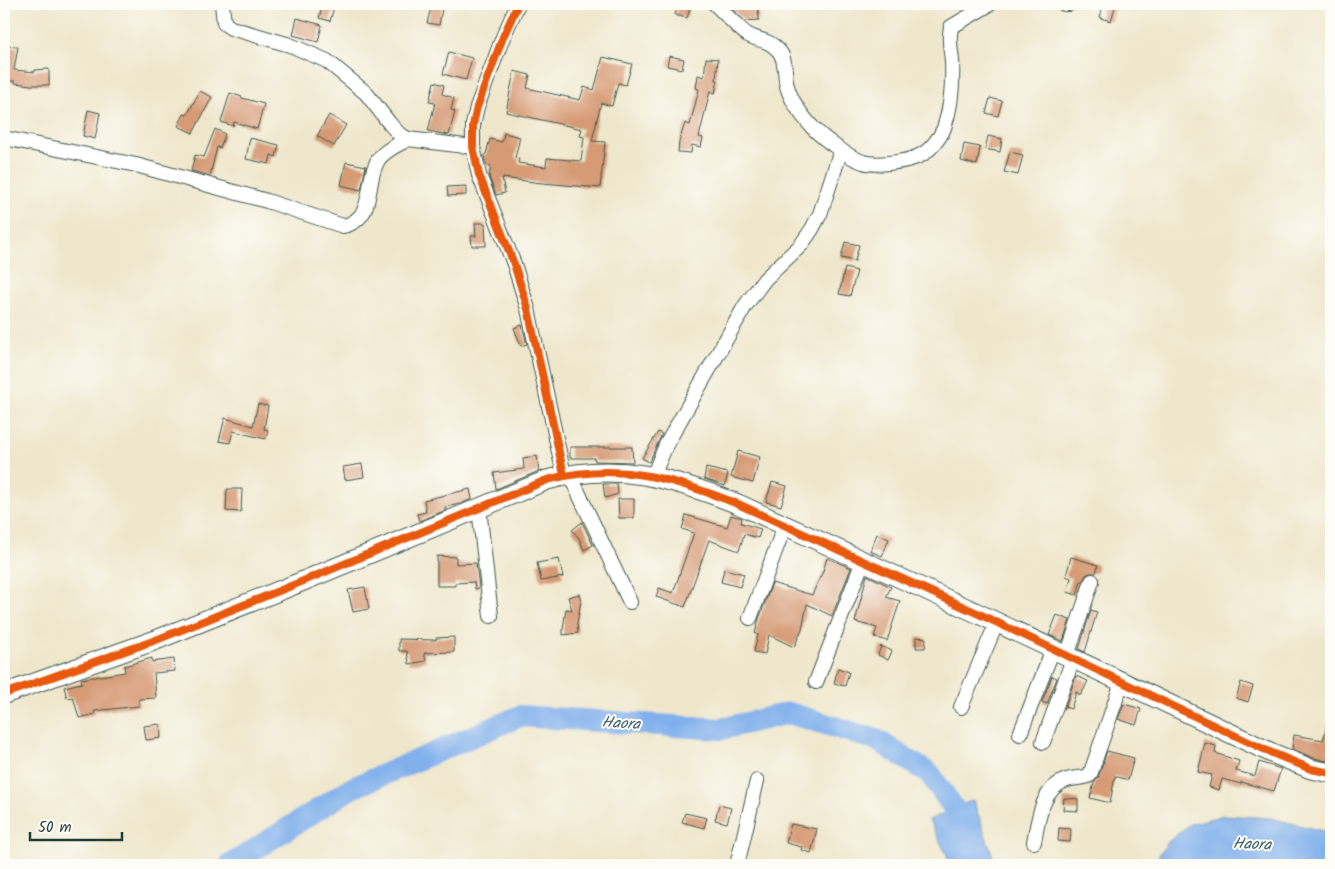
<svg xmlns="http://www.w3.org/2000/svg" width="1335" height="869" font-family="Kalam,sans-serif">
	<rect width="100%" height="100%" fill="#fdfcf7"/>
	<filter id="ink" filterUnits="userSpaceOnUse"><feTurbulence type="fractalNoise" baseFrequency=".02" numOctaves="2"/><feDisplacementMap in="SourceGraphic" scale="10" xChannelSelector="R" yChannelSelector="G"/><feConvolveMatrix kernelMatrix="1 2 1 2 8 2 1 2 1" color-interpolation-filters="sRGB"/></filter>
	<filter id="wash" filterUnits="userSpaceOnUse"><feTurbulence type="fractalNoise" baseFrequency=".0096" numOctaves="4" result="noise"/><feDisplacementMap in="SourceGraphic" scale="20" xChannelSelector="R" yChannelSelector="G"/><feGaussianBlur stdDeviation="1.12" result="paint"/><feColorMatrix in="noise" values="0 0 0 0 0 0 0 0 0 0 0 0 0 0 0 0 0 1.4 0 .05"/><feComposite in="paint" operator="in"/></filter>
	<g filter="url(#wash)">
		<rect width="100%" height="100%" fill="#efe7cc"/>
		<path fill="#81b0ec" stroke="#507690" d="M973,800L996,865H949L947,855L929,820Z
			M1224,815L1270,818L1331,833V865H1152L1168,842L1190,824Z"/>
		<g fill="none" stroke-linecap="round" stroke-linejoin="round">
			<path stroke="#81b0ec" stroke-width="22" d="M230,865L350,789L520,716L721,729L789,713L877,740L930,774L966,826L976,865"/>
		</g>
		<g id="blocks">
			<path fill="#d69a75" d="M323,4L334,7L330,21L319,18Z
				M432,4H443L439,25L427,23Z
				M1103,4L1115,7L1111,21L1100,18Z
				M678,5L690,8L687,18L675,15Z
				M758,5L759,20L745,21L733,10V8Z
				M297,18L322,25L318,42L293,35Z
				M4,46L18,47L14,70L35,72V70L49,69V85H31L15,83V81H11L8,96L4,95Z
				M449,52L472,58L466,80L443,74Z
				M669,56L684,59L682,69L667,66Z
				M603,57L632,64L626,85L618,83L612,106L601,103L592,141L605,142L600,188L542,183L502,178L505,193L496,195L489,177L491,166L486,165L484,155L486,154L490,139L502,142L504,133L520,137L515,158L519,159L518,163L546,167L547,158L581,161L584,137L580,136L582,129L506,112L514,71L530,75L527,88L580,100L584,87L594,90Z
				M706,58L718,59L716,80H718L715,93L710,91L699,137L703,138L701,147L692,145L691,153L678,152L679,142L685,123L690,125L699,89L696,88L698,75L704,77Z
				M434,82L444,85L442,94L454,98L451,110L455,111L449,135L428,131L435,103L429,102Z
				M200,91L212,97L193,133L178,126L184,114L187,115Z
				M230,93L242,97V98L264,104L257,129L234,122L233,126L221,122Z
				M990,98L1002,101L998,116L986,113Z
				M88,110L100,113L95,139L83,136Z
				M329,115L346,125L334,146L317,136Z
				M215,129L225,134L220,148L217,147L210,176L191,171L195,155L204,157Z
				M988,136L1002,139L1000,152L985,149Z
				M250,138L279,145L276,157L271,155L269,164L246,159Z
				M964,144L980,147L977,165L961,161Z
				M1010,152L1023,155L1018,175L1004,172Z
				M346,162L366,166L361,190L341,185Z
				M466,186V195L448,196L447,187Z
				M475,223H485L486,246H472L471,236H476Z
				M845,242L859,245L855,261L841,258Z
				M845,268L857,271L850,296L839,294Z
				M522,325L527,344L521,346L514,328Z
				M258,404L268,406L264,429L268,430L266,439L233,431L230,443L219,441L225,418L253,426Z
				M658,432L662,434L649,462L642,458Z
				M570,447H632L633,462L595,461L594,458H570Z
				M738,451L760,457L753,483L731,477Z
				M537,456L539,471L496,489L494,473L524,469L523,458Z
				M362,464L364,477L345,480L343,467Z
				M706,468L728,473L725,486L704,479Z
				M772,482L787,486L781,506L766,502Z
				M603,484H617L618,494L605,498Z
				M227,489H242L241,512L226,511Z
				M470,489L472,499L460,504L445,507L446,510L419,521L417,514L426,512L424,500Z
				M618,499H634V518H619Z
				M686,515L727,527L731,515L742,518L741,523L761,529L758,538L744,534L739,551L709,540L685,607L656,597L659,588L673,593L694,533L682,529Z
				M582,522L593,545L584,550L579,538L572,530Z
				M877,534L889,539L882,556L870,551Z
				M437,556L456,557V564L476,563L479,588L475,589L474,582L455,583V586H437Z
				M1071,557L1098,565L1096,573H1090L1086,575L1083,581H1081L1077,595L1067,592L1071,578L1066,576Z
				M827,558L851,568L832,616L807,604L802,629L794,647L769,635L765,654L754,652L758,634H755L758,622L772,583L812,595L823,571Z
				M559,559L563,577L541,581L537,563Z
				M724,569L744,574L740,587L721,582Z
				M867,575L891,587L886,597L900,601L887,641L874,637L877,628L855,622Z
				M365,587L369,609L353,612L348,590Z
				M579,594L581,601L577,623L578,633L563,635V629L566,609L572,610L568,597Z
				M1091,610L1097,612L1085,652L1079,649Z
				M1057,615L1070,620L1063,641L1049,635Z
				M454,637V652L424,653L426,661L409,664L407,651H399V639L436,640V638Z
				M916,637L926,638L925,648H916Z
				M881,646L892,651L888,660L878,655Z
				M152,658V662L174,659L175,671L154,673L156,698L139,699V706L94,711L95,714L79,718L73,697L67,698L64,687L82,683L81,679L125,672L124,666Z
				M838,668L849,672L845,686L834,683Z
				M1052,676L1057,678L1047,704L1042,702Z
				M1076,676L1088,681L1081,695L1076,692L1071,709L1065,707Z
				M1241,682L1253,686L1248,702L1236,698Z
				M1124,704L1141,709L1136,725L1118,719Z
				M1329,721H1331V762L1314,758L1292,749L1294,735L1323,740Z
				M160,724L161,738L146,740L144,726Z
				M1205,743L1216,746L1215,753L1239,761L1236,771L1255,776L1259,762L1281,769L1274,791L1241,782V784L1222,779L1219,790L1209,787L1212,775L1198,772Z
				M1107,751L1134,758L1128,780L1115,776L1110,803L1090,798L1094,783L1098,778Z
				M1064,798L1078,799V811L1063,810Z
				M719,805L731,808L727,823L715,820Z
				M685,813L707,818L704,828L682,822Z
				M791,824L817,829L811,853L801,850L802,847L786,843Z
				M1059,828L1071,829L1070,842L1058,841Z"/>
		</g>
	</g>
	<g filter="url(#ink)">
		<use href="#blocks" fill-opacity="0" stroke="#3e564b" stroke-width="1"/>
		<g fill="none" stroke-linecap="round" stroke-linejoin="round">
			<g stroke="#3e564b" stroke-width="16">
				<path id="street" d="M222,4L224,23L231,28L290,45L327,61L366,93L390,124L399,134L408,139L473,147
					M518,4L503,37L477,107L473,125V147L479,175L514,264L528,309L564,475
					M715,4C726,14 736,27 748,35C759,41 768,39 778,50C787,59 784,75 787,86C791,101 803,117 813,128C824,139 848,157 863,162C876,166 906,162 919,156C929,152 940,138 944,128C951,108 953,83 952,61C951,48 948,41 951,27L990,4
					M1064,4H1069
					M4,138L136,165L267,201L343,226C376,219 365,183 377,162C382,151 398,145 408,139
					M570,475L630,602
					M653,476L666,445L745,306L765,279L801,245L812,229L820,214L841,150
					M479,508L491,616
					M750,618L785,525
					M1067,656L1092,581
					M816,682L863,561
					M961,707L997,622
					M1020,734L1053,649
					M1043,742L1073,659
					M1034,842C1038,820 1042,787 1067,780C1075,777 1083,779 1090,775L1122,682
					M737,865L757,781"/>
			</g>
			<g stroke="#3e564b" stroke-width="21">
				<path id="secondary" d="M4,694L156,640L296,584L547,480C618,461 672,478 738,504L977,613L1272,753L1311,769L1331,773"/>
			</g>
			<use href="#street" stroke="#fff" stroke-width="14"/>
			<use href="#secondary" stroke="#fff" stroke-width="19"/>
			<g stroke="#fdfcf7" stroke-width="11">
				<path id="cycleway" d="M518,4L503,37L477,107L473,125V147L479,175L514,264L528,309L564,475
					M4,694L156,640L296,584L547,480C618,461 672,478 738,504L977,613L1272,753L1311,769L1331,773"/>
			</g>
			<use href="#cycleway" stroke="#e8590c" stroke-width="8"/>
		</g>
	</g>
	<g text-anchor="middle" stroke-width="4" stroke-linejoin="round" paint-order="stroke">
		<g font-size="16" font-style="italic" fill="#3c606b" stroke="#fdfcf7">
			<text transform="translate(621 722) rotate(4)" y="6">Haora</text>
			<text transform="translate(1252 843) rotate(2)" y="6">Haora</text>
		</g>
	</g>
	<rect width="1335" height="869" fill="none" stroke="#fdfcf7" stroke-width="20"/>
	<path d="M30 832v8h92v-8" fill="none" stroke="#1f3d34" stroke-width="2.5"/>
	<text x="38" y="832" font-size="15" fill="#1f3d34" stroke="#fdfcf7" stroke-width="4" paint-order="stroke">50 m</text>
</svg>
